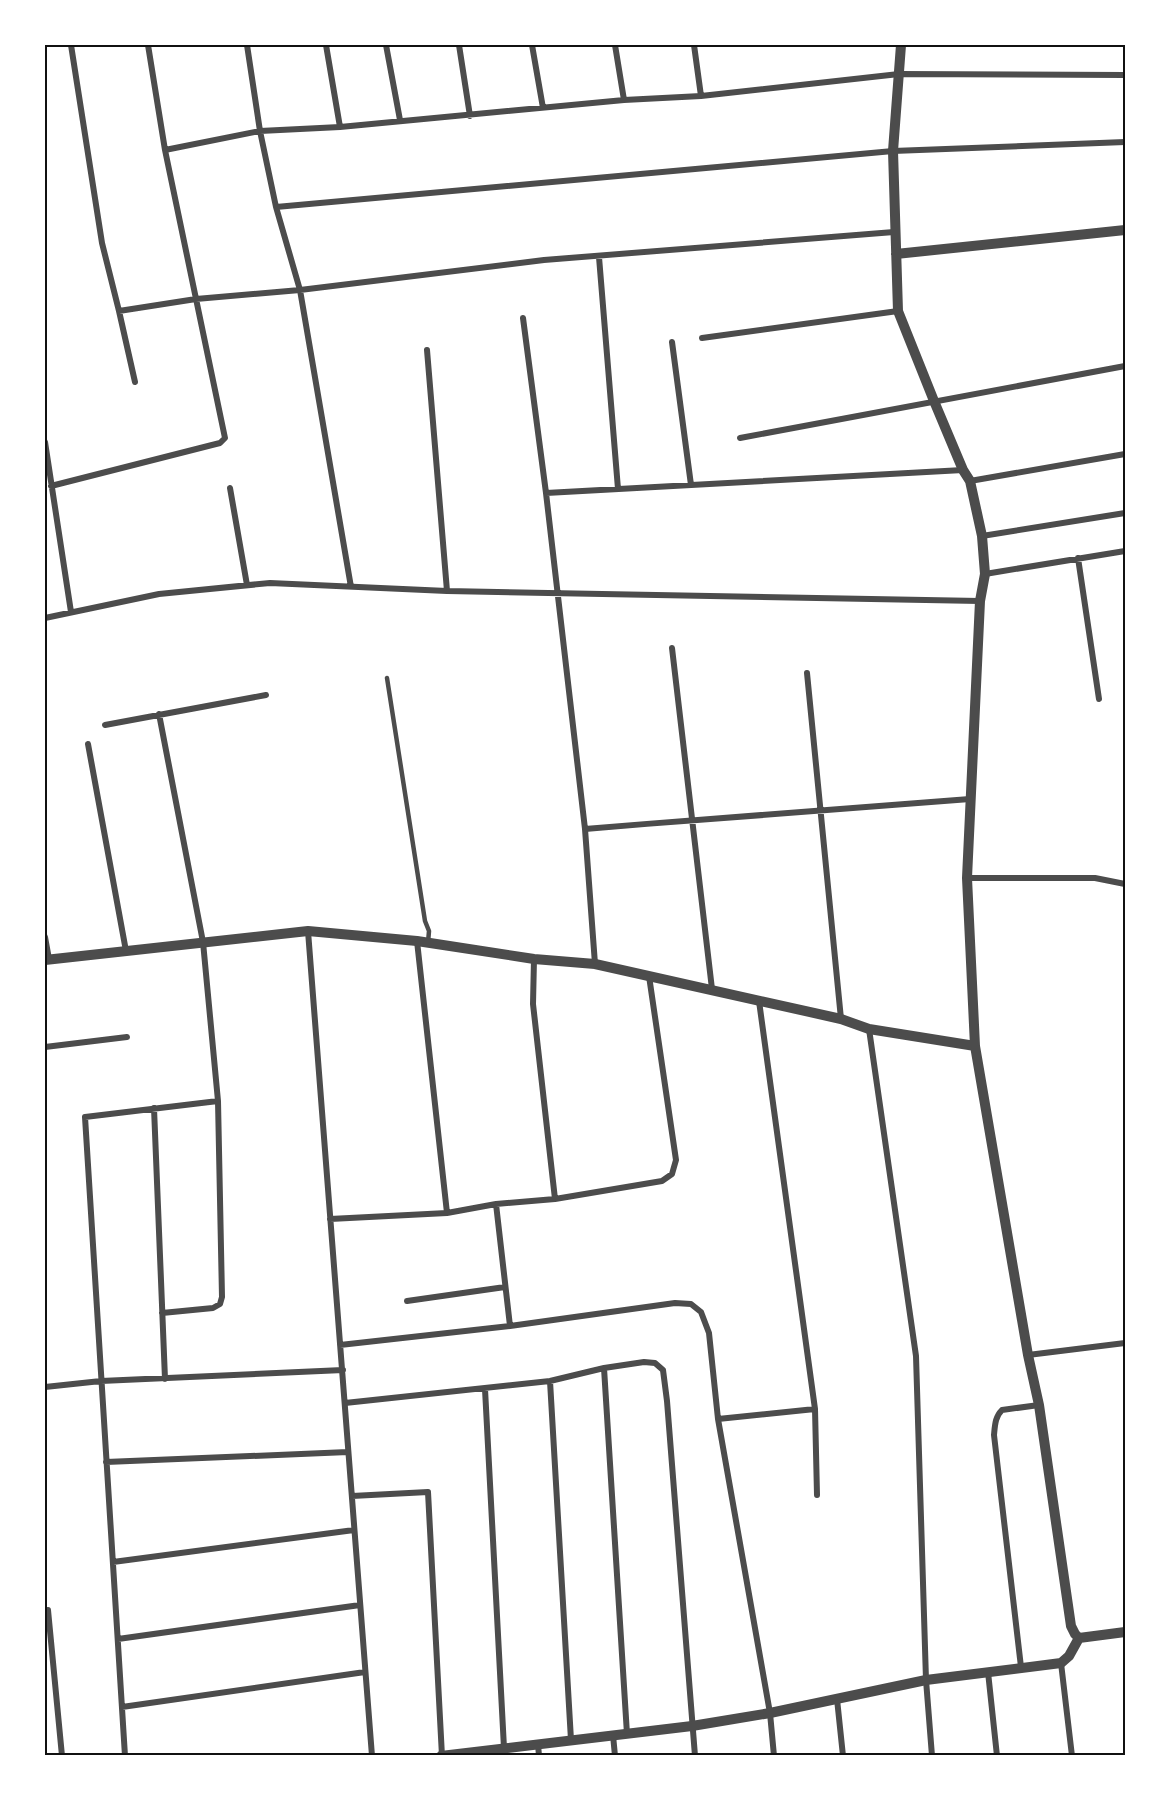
<svg xmlns="http://www.w3.org/2000/svg" width="1170" height="1801" font-family="Figtree,sans-serif">
	<rect width="100%" height="100%" fill="#fff"/>
	<g fill="none" stroke-linecap="round" stroke-linejoin="round">
		<path stroke="#4c4c4c" stroke-width="4.5" d="M387,678L425,921L429,931L428,943"/>
		<path stroke="#4c4c4c" stroke-width="6" d="M71,45L102,243L119,311L196,299L300,290L544,260L894,232
			M247,45L260,131L276,207L300,290L351,587
			M326,45L340,127
			M386,45L400,120
			M459,45L470,116
			M532,45L543,108
			M615,45L624,100
			M694,45L701,96
			M165,150L260,131L340,127L624,100L701,96L899,74L1125,75
			M276,207L893,151L1125,142
			M599,257L618,489
			M119,311L135,382
			M523,318L546,493L585,829L595,964
			M702,338L898,311
			M672,342L691,485
			M427,350L447,591
			M740,438L1125,366
			M45,442L71,612
			M970,481L1125,454
			M51,486L212,445L220,443L225,438L165,150L148,45
			M230,488L247,585
			M546,493L963,470
			M982,536L1125,513
			M1078,558L1099,699
			M985,574L1125,551
			M45,618L159,594L270,583L447,591L980,601
			M672,648L712,989
			M807,673L841,1019
			M159,714L203,942L218,1101L222,1297L220,1304L213,1308L162,1313
			M105,725L266,695
			M88,744L126,951
			M585,829C713,818 841,810 970,799
			M967,878H1095L1125,884
			M308,931L372,1756
			M45,937L49,959
			M417,941L447,1213
			M534,959L533,1004L555,1199
			M759,1001L815,1409L817,1495
			M869,1029L916,1356L926,1680L932,1756
			M45,1047L127,1037
			M154,1108L165,1379
			M496,1204L510,1326
			M330,1219L447,1213L496,1204L555,1199L662,1181L672,1174L676,1160L649,976
			M407,1301L505,1287
			M340,1345L510,1326L675,1303L691,1304L701,1312L709,1333L718,1419L770,1713L774,1756
			M1028,1355L1125,1343
			M604,1368L627,1734
			M550,1381L571,1740
			M45,1387L101,1381L343,1370
			M485,1389L504,1748
			M345,1403L550,1381L604,1368L644,1362L655,1363L663,1370L667,1401L695,1756
			M718,1419L815,1409
			M106,1462L348,1452
			M352,1496L428,1492L442,1756
			M113,1562L354,1530
			M48,1610L62,1756
			M118,1639L360,1605
			M1061,1663L1072,1756
			M1021,1667L994,1435C995,1425 995,1417 1002,1410L1039,1405
			M988,1672L997,1756
			M837,1699L843,1756
			M122,1707L365,1672
			M613,1735L615,1756
			M538,1744L539,1756
			M125,1756L85,1117L218,1101"/>
		<path stroke="#4c4c4c" stroke-width="10" d="M901,45L893,151L898,311L934,401L963,470L970,481L982,536L985,574L980,601L967,878L975,1046L1028,1355L1039,1405L1071,1626L1075,1634L1079,1638L1125,1632
			M896,254L1125,230
			M45,960L308,931L417,941L534,959L595,964L841,1019L869,1029L975,1046
			M441,1756L692,1726L770,1713L926,1680L1061,1663L1069,1656L1079,1638"/>
	</g>
	<rect width="1170" height="1801" fill="none" stroke="#ffffff" stroke-width="93"/>
	<rect x="46" y="46" width="1078" height="1708" fill="none" stroke="#111" stroke-width="2"/>
</svg>
